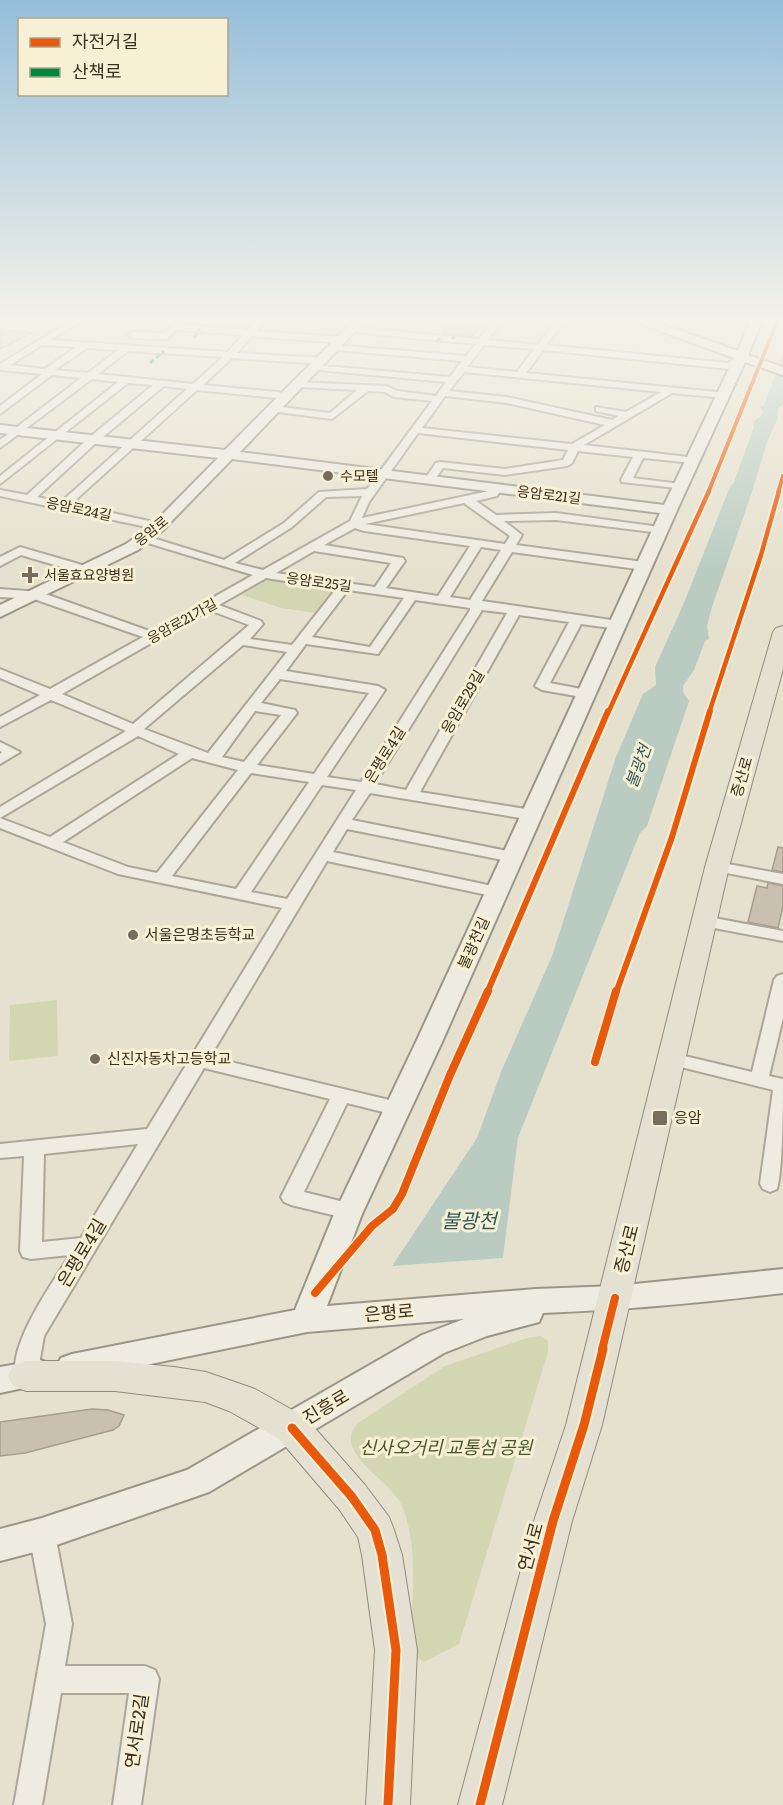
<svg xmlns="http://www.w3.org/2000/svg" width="783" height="1805" font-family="Literata,'Noto Sans KR',serif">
	<rect width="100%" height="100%" fill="#e6e1cf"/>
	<path fill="#d3d7b1" d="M268,577L338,587L315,613L281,608L242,595Z
		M57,1000L58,1056L9,1061L10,1005Z
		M541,1336L548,1341V1352L459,1644L424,1662L415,1656L410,1648C412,1604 419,1547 402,1506C392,1481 330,1452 358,1423L445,1366L527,1338Z"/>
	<path fill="#baccc2" d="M783,355V404L779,407L777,420L767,442L751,495L712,607L707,626L709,639L705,641L694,670L683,686V692L689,701L647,826L640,833L518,1138L503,1258L392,1266L477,1138L501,1072L552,956L616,757L643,694L656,685L655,667L713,539L754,427L753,425L755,420L761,416L763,412L760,407L764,405Z"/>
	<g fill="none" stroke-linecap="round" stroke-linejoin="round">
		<path fill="#baccc2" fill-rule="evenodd" d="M740,482L748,484L751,489L688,664L684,670L674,672L664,670L660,664L729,489L732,484Z"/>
	</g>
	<path fill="#cac0b0" stroke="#a79d8e" stroke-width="1.5" d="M454,319H487L472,336L441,333Z
		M0,329L32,333L0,349Z
		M778,847L783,848V872L772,870Z
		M768,883L783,886V906L778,928L748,922L757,886L767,888Z
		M92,1409L108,1410L124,1415L119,1426L113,1430L25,1453L0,1456V1422Z"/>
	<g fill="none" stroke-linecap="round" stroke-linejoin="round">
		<g stroke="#aca698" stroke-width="4">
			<path id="street" d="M74,319H85L50,340L228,352L243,335L176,330L167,339L132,338L128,335L132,332L165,333L174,324L248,330L258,319L266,320L257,331L342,337L346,340L342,343L252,336L237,353L323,358L328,361L323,364L232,358L203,385L287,393L292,396L287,399L197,390L71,504L149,521L163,528L157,531L142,526L0,496V490L27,495L90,437L153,385L128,383L0,484V476L118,382L92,379L0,448V440L81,378L52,375L0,414V406L42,374L0,370V364ZM42,345L76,347L45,369L10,365ZM87,348L118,350L88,373L55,370ZM128,351L223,357L193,384L98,374ZM164,386L187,389L61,502L37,497L98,441Z
				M494,319H503L488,340L538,345L556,321L570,319L562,325L546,345L728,363L739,355L747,357L730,369L543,350L526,373L727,393V397L724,398L672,393L584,445L697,458L698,460L693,463L643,458L633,478L681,484L686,487L685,489L622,482L621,480L633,457L578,451L572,463L567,466L505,475L443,468L433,482L429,483L424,480L436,463L440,462L505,469L563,460L568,450L418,433L369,502L362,518L489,491L497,486L502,489L497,496L476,501L496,515L556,513L660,527L666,530L660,533L556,520L504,521L522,535L516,545L644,562L650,566L644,570L512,552L482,601L618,621L624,625L618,629L581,624L550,683L592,691L594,694L587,698L542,690L535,686L569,622L519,615L420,792L532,810L540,815L532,820L370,793L352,820L513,852L521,857L513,862L347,829L333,852L497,887L505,892L497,897L327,861L210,1057L406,1104L409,1109L406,1114L399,1116L347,1103L304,1192L356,1205L359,1211L356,1217L349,1219L291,1205L284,1202L281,1197L330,1099L204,1068L44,1336L37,1376L34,1383L26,1386L18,1383C2,1352 53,1282 70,1255L31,1259L23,1257L20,1251L24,1156L0,1158V1144L147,1129L282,908L118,874L0,828V818L50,837L179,754L138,736L0,818V807L126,731L51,700L0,727V717L40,695L0,678V669L50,689L143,637L34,599L0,597V589L40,592L152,632L253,575L138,540V536H146L224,560L284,523L319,492L367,489L432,401L394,397L385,392L368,391L332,419L270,411L268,409L273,406L330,413L357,390L299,387L296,386V382L387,386L397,391L436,396L446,382L318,370L315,369V365L450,377L462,361L336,350L333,349V345L466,356L476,344L352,332L348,329L349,327L479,339ZM484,345L534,349L517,372L467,367ZM464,372L661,392L626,412L596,407V411L619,416L612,420L507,397L449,391ZM445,396L507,403L605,425L572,444L422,428ZM362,496L350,521L263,570L235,563L292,527L326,497ZM464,503L510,536L505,544L365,524ZM355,528L364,531L470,546L438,596L386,588L405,561L403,558L324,545ZM481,547L501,550L470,600L450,597ZM314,551L391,563L375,587L276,573ZM266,578L336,589L292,645L250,639L263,624L261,621L219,605ZM348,590L404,598L370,647L312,637ZM415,600L470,608V610L361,782L327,777L385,690L378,686L286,671L306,644L378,654ZM209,610L249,625L133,724L62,694ZM482,610L507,613L406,790L375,784ZM243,645L287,652L208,753L144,729ZM280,679L369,693L314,774L257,765L297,713L295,710L261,703ZM255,711L281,715L244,762L222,757ZM192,758L238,770L157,873L128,867L63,842ZM251,773L309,782L236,889L172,876ZM322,785L356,790L287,899L251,892ZM138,1144L81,1238L42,1242L44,1154Z
				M20,547L89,567L91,570L85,574L21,555L0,566V557Z
				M0,742L20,752L0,764V754L2,752L0,751Z
				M717,862L783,874V884L711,870L709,867Z
				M704,916L783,931V941L698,925L696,921L698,917Z
				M783,974V1018L769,1076L783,1079C783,1105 783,1169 777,1189L770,1192L763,1189L760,1184L773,1090L665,1063L663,1059L665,1055L672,1053L752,1072L774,980L777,976Z
				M42,1523L51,1526L55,1534L72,1624L65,1666H145L155,1670L159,1679L141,1805H113L129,1693H61L42,1805H14L46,1624L29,1534L33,1526Z"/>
		</g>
		<g stroke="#9b9588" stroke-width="4">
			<path id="secondary" d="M355,319H367L240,452L664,505L734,358L628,319H646L738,351L751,319H763L748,355L783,367V375L745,362L678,508L442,1042L362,1214L327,1306L536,1289L615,1286L783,1269V1293C703,1303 623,1310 543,1313L539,1322L487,1336L444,1353L209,1492L42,1550L0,1561V1529L42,1518L187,1470L422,1335L464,1319L307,1332L72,1380L61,1376L56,1367L61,1358L72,1354L295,1310L334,1214L416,1042L660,513L232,459L162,531L138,550L0,617V605L126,544L152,525L218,458L0,433V425L225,450Z
				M40,1360L51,1364L56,1373L51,1382L0,1393V1367Z"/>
		</g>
		<g stroke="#918b7f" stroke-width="2">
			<path id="primary" d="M783,626V669L729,867L602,1425L572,1521L502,1805H458L534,1521L566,1425L705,867L773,632L776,628Z
				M26,1361H115L174,1367L206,1372L255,1389L305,1417L365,1485L389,1517L394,1530L402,1555L417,1650L410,1805H366L375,1650L362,1555L358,1537L339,1509L279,1439L229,1411L205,1402L115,1391H26L13,1386L8,1376L13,1366Z"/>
		</g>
		<use href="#street" fill="#eeebe1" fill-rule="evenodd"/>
		<use href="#secondary" fill="#eeebe1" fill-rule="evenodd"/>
		<use href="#primary" fill="#e5e1d2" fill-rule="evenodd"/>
		<path stroke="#00873e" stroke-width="3" stroke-dasharray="5 3" stroke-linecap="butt" d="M194,337L200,329
			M452,339L455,336
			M437,342L440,338
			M150,363L164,351"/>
		<g stroke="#f7f0d5" stroke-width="6">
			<path id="cycleway-far4" d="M708,493L778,319
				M778,493L783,476"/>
		</g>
		<g stroke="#f7f0d5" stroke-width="8">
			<path id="cycleway-far3" d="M608,713L709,491
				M709,713L761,555L779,491"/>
		</g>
		<g stroke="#f7f0d5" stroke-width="10">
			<path id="cycleway-far2" d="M487,993L608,711
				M616,993L672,837L710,711"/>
		</g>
		<g stroke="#f7f0d5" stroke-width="11">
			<path id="cycleway-far1" d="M595,1062L616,991
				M315,1293L372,1226L393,1209L402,1194L450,1075L488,991
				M602,1350L615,1298"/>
		</g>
		<g stroke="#f7f0d5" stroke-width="13">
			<path id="cycleway" d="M292,1428L352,1497L375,1530L382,1555L396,1650L388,1805
				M480,1805L553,1521L584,1425L603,1349"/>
		</g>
		<use href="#cycleway-far4" stroke="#e8590c" stroke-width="4"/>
		<use href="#cycleway-far3" stroke="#e8590c" stroke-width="4.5"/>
		<use href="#cycleway-far2" stroke="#e8590c" stroke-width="6"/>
		<use href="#cycleway-far1" stroke="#e8590c" stroke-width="8"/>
		<use href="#cycleway" stroke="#e8590c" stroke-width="9"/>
	</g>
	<linearGradient id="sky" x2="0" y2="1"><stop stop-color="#95bed9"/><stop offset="0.56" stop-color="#f4f2e9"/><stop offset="1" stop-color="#f4f2e9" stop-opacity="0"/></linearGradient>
	<rect width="783" height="572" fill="url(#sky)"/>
	<g fill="#776d5d" stroke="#f7f0d5" stroke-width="2">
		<circle cx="328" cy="476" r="6"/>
		<path d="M27 566h6v6h6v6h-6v6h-6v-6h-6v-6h6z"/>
		<circle cx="133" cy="935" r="6"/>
		<circle cx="95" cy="1059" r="6"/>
		<rect x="652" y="1110" width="16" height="16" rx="3"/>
	</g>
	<g text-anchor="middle" stroke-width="6" stroke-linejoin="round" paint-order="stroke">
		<g font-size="14" fill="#3b2f1f" stroke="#f7f0d5" text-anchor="start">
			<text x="340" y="481">수모텔</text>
			<text x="44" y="580">서울효요양병원</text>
		</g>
		<g font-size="14" fill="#3b2f1f" stroke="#f7f0d5">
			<text transform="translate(549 495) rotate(7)" y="5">응암로21길</text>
			<text transform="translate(79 509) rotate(12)" y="5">응암로24길</text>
			<text transform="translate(151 531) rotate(-39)" y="5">응암로</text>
			<text transform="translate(319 582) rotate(8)" y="5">응암로25길</text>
			<text transform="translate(182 621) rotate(-29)" y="5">응암로21가길</text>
		</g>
		<g font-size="15" fill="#3b2f1f" stroke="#f7f0d5">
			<text transform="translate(463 702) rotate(-60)" y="5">응암로29길</text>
			<text transform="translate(385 755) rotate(-58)" y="5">은평로4길</text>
			<text transform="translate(742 777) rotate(-74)" y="5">증산로</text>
			<text transform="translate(474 943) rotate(-66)" y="5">불광천길</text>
		</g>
		<g font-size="15" fill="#3b2f1f" stroke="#f7f0d5" text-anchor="start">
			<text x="145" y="940">서울은명초등학교</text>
			<text x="107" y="1064">신진자동차고등학교</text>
			<text x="674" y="1123">응암</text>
		</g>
		<g font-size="16" font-style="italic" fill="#2e5a5c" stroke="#f7f0d5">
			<text transform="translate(638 766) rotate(-70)" y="6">불광천</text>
		</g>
		<g font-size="18" fill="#3b2f1f" stroke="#f7f0d5">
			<text transform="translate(627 1249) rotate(-76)" y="6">증산로</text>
			<text transform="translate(82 1253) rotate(-59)" y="6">은평로4길</text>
			<text transform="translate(389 1313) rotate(-5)" y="6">은평로</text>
			<text transform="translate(326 1407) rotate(-31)" y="6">진흥로</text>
			<text transform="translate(531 1547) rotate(-75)" y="6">연서로</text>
			<text transform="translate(137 1731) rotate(-82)" y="6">연서로2길</text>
		</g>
		<g font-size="18" font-style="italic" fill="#475825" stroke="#f7f0d5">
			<text x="446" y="1454">신사오거리 교통섬 공원</text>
		</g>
		<g font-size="20" font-style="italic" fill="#2e5a5c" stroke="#f7f0d5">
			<text x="469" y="1228">불광천</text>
		</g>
	</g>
	<rect x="18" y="18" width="210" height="78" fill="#f7f0d5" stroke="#aca38c" stroke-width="1.5"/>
	<rect x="30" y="38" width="30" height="9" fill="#e8590c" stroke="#aca38c" stroke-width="1.5"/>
	<text x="72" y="48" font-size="18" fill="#3b2f1f">자전거길</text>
	<rect x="30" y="68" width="30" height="9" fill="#00873e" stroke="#aca38c" stroke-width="1.5"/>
	<text x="72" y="78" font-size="18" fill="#3b2f1f">산책로</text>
</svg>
